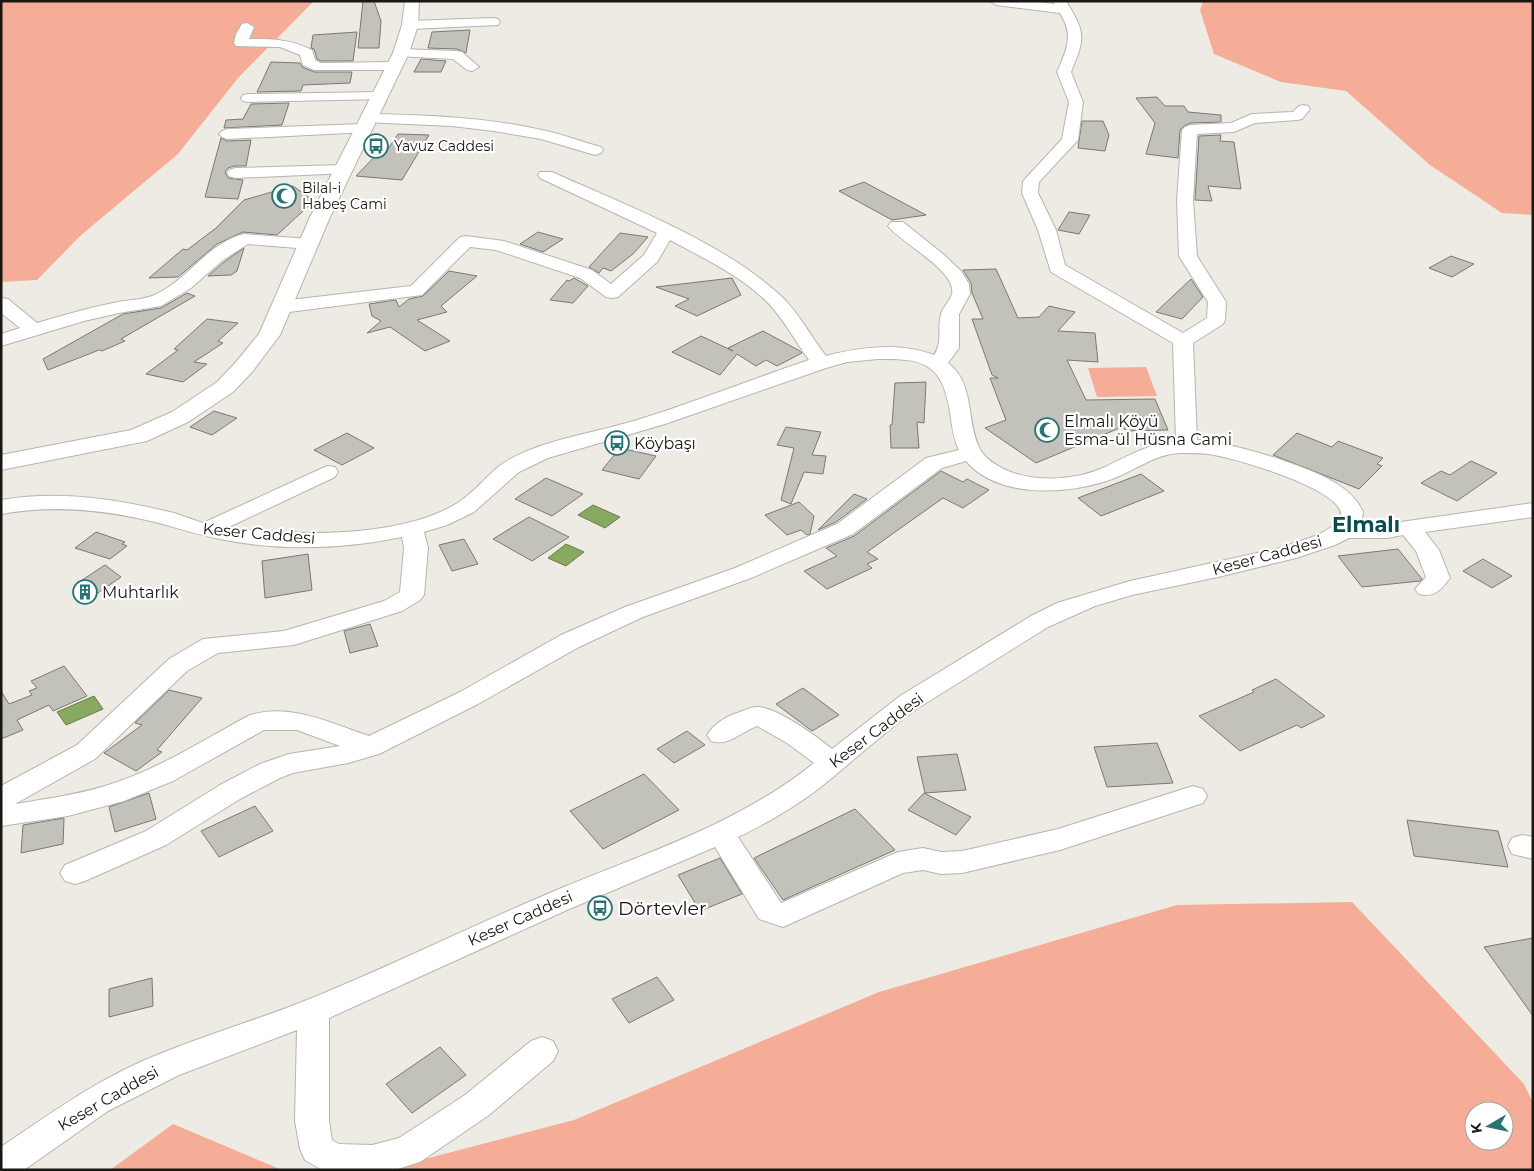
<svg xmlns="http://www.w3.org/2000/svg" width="1534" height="1171" font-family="Montserrat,sans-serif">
	<rect width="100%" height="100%" fill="#eeebe4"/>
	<path fill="#f5ad98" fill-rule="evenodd" d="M1,1H314L238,78L178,154L80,236L37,280L1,282Z
		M1203,1H1533V215L1502,213L1430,165L1346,91L1281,82L1214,54L1200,10Z
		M1146,367L1157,396L1097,397L1088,368Z
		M1352,902L1524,1084L1533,1103V1170H383L574,1120L879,992L1177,905ZM1474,1111H1504V1141H1474Z
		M173,1124L282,1170H110Z"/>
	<path fill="#89a860" stroke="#677c49" d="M593,505L620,517L605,528L578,515Z
		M566,544L584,552L566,566L548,558Z
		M94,696L103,709L66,725L57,712Z"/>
	<path fill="#c2c2ba" stroke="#797872" d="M363,1H374L381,21L379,48H358Z
		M470,30L466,53L457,49L428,48L432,32Z
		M357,32L353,61H321L317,59L314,49L311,48L313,35Z
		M421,59L446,61L441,72H414Z
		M271,62L300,63L302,67L314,72H352L350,83L303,85L301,91L257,92Z
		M1157,97L1165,106H1184L1188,112L1221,115V122L1190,123L1184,126L1180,130L1178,158L1146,154L1155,123L1136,98Z
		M289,103L282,125L224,128L226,120L243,119L251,104Z
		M1082,121H1103L1109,135L1105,151L1078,148Z
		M398,134L429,135L402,180L356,176L382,149H388Z
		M1221,135L1220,141L1234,142L1241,189L1208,186L1212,201L1195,200L1199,136Z
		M221,138L227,141L251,140L246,166H234L228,168L225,172L228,178L243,180L238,199L205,197Z
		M864,182L926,215L892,220L839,191Z
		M293,186L314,201L277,235L243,232L217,244L178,277L149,278L183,249L187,250L216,228L244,200Z
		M1069,212L1090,215L1079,234L1058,230Z
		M538,232L563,239L543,252L520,244Z
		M620,233L648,237L633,254L611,271L603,268L599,273L589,267Z
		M244,248L237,271L231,275L208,276L224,262Z
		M1451,256L1474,264L1452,277L1429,268Z
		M996,269L1018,318L1039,317L1049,306L1075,312L1058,331L1095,333L1098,362L1067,360L1086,400L1155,399L1168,430L1127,431L1122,427L1036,463L985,428L1006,420L990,378H998L992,375L972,319H983L972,293L971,283L963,270Z
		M449,271L477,276L441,306L447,312L417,320L450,341L425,351L390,327L367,333L381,321L372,316L369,304L396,300L399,307L409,299L423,296Z
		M574,278L588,286L573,303L550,300L567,280L569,281Z
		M732,278L741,295L697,316L675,306L689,299L656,287Z
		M1191,279L1203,297L1182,319L1156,312Z
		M187,293L195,296L121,339L125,341L102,351L99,350L48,370L43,359L123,314L161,308Z
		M207,319L238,323L218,341L223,343L194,362L207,364L183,382L146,374L178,350L174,349Z
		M763,331L800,351L802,353L777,366L766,360L756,366L737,354L720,375L672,352L701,336L733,351L728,348Z
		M926,382L924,423L917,422L919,448H891L890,425H892L895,383Z
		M214,411L237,418L212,435L190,427Z
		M786,427L821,432L812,455L826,456L823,474L804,472L791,504L781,500L794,448L777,445Z
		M347,433L374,448L342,465L314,450Z
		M1297,433L1332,447L1338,441L1383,458L1377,464L1382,466L1359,489L1273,455Z
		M620,448L656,456L639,479L602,470Z
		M1471,461L1497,473L1457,501L1421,483L1441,471L1450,475Z
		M941,471L963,482L967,479L989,490L963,508L943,498L867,552L878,559L867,564L872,568L827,589L804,571L837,556L826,548L854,536Z
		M1141,474L1164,491L1101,516L1078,498Z
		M546,478L583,494L552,516L515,499Z
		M854,494L867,499L836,522L818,530Z
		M799,502L814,516L810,534L807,535L801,530L787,535L765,515Z
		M529,517L569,537L532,561L493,539Z
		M96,532L125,542L122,544L127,546L110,559L75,548Z
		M464,539L478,564L452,571L439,545Z
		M1398,549L1422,579L1420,581L1362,587L1338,556Z
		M308,554L312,590L265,598L262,561Z
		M1483,559L1512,576L1492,588L1463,571Z
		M105,565L121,577L95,595L76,584Z
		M370,624L378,646L350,653L344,631Z
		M64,666L87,696L53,711L49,705L17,720L23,730L1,739V691L9,704L32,695L29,691L37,688L31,681Z
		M1276,679L1325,716L1301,728L1297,725L1240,751L1199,716L1254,692L1252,690Z
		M803,688L839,715L812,731L776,704Z
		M169,690L202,698L157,750L162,752L136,771L104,753L142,725L135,723Z
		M687,731L705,745L674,763L657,749Z
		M1157,743L1173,783L1107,787L1094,747Z
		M957,754L966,790L925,793L917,757Z
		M644,774L679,810L603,849L570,811Z
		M149,793L156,819L115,832L109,807Z
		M924,793L971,817L956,835L908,810Z
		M255,806L273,831L219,857L201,831Z
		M855,809L895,850L783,900L754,858Z
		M64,818L63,844L21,853L23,825Z
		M1407,820L1498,831L1508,867L1414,856Z
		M720,858L742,894L700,911L678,875Z
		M1533,938V1016L1484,947Z
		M657,977L674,1000L629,1023L612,999Z
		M152,978L153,1006L109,1017V989Z
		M440,1047L466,1075L412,1113L386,1084Z"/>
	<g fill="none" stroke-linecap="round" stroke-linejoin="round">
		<g stroke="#b7b4ad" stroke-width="2">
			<path id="minor" d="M990,1H1030L1055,4L1053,1H1066C1086,33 1085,38 1071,72L1083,102L1078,140L1039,182L1038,193L1056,230L1065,265L1183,333L1207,318L1208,302L1179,256L1177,200L1182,130L1185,127L1190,125L1231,123L1252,114L1293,112C1298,106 1300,104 1308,106L1310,109L1302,119L1297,120L1255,123L1234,132L1197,134L1193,200L1197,256L1226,302L1225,320L1223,324L1193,343L1197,440C1230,442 1310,466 1337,484C1348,491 1358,500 1363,512L1361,524H1387L1533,503V517L1425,532L1439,550L1450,578C1441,590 1434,598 1419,594L1415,589L1426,577L1416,551L1403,535L1387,538H1349L1335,545L1296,558L1218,577L1132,595L1095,606L1048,627L918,708C883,733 851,763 817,790C793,808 765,824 738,837L781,903L898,852L923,848L941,852L962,851L1058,829L1193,786L1203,789L1207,796L1203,803L1060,850L962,873L941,874L923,870L903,873L783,927L759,919L715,847L567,910L329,1018V1121L332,1140L339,1144L372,1145L399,1138L465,1095L531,1041L542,1037L553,1041L558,1051L553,1061L489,1115L420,1162L394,1170H322L305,1160L300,1149L295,1121L297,1030L179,1075L108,1111L24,1170H1V1147C51,1113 101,1077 157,1055C205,1035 254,1021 302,1002C389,967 473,925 559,889C646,853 740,823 814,763L787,743L757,726C740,732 729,747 711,741L707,735C713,725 724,718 734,714C741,712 750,707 757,707C777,707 816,736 832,749L900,696L1031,616L1057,603L1130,581L1280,548L1318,535L1340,522C1341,517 1342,512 1339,508C1325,485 1241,460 1214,455C1204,453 1194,453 1184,453C1159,452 1139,468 1117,477C1074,495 999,500 966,461L942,468L853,534L751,578L643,617L579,647L478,704L379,754L348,763L293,773L280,778L240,799L166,845L85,881L75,884L65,881L60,873L65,865L146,831L220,785L260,764L289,754L340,746L297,730H264L173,781L124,801L68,816L1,826V786L77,745L169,659L203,639L284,631L384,601L400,592L404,548L402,537C344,549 283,551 225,540C202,536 181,529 159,523C107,510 55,504 1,514V500C60,490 116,499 174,513C184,516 193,520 203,523L327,466L335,467L338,472L335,477L229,527C294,537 404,538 459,502C474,492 485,478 498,467C508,459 520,454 532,449C566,436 602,431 637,420C695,402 752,379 809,360C797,343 785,322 771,306C744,277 705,259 670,240L657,262L618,297L612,298L606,297L580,278L496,250L470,247L422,295L281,313L274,311L272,307L274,303L281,301L411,286L460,237L466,236L504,241L592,270L611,284L644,255L657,233L540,178L538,175L540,172H552C625,205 724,242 782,297C798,312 812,338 826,356C861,347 899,342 934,355C943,342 937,329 941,314C943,307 950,301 952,294C957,271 901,243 888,226L891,222H903L943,254L961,271L969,284L970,294L959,314V348L948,363C975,383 966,420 979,447C984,459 997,466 1008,471C1037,483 1077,480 1105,467C1128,456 1150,443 1176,441L1173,343L1051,272L1038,230L1022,193L1023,182L1025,179L1062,139L1069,102L1057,72C1067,50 1074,35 1060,13L996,5ZM878,359C925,358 942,364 950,412C952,425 953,438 959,450L926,458L837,524L735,568L625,607L561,635L460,692L369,736C330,723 291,703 250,715C203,740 156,771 105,786C76,795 45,799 15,804L95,759L187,671L218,653L294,645L402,611L420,600L424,595L428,548L424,532L447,525L474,512L519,472L548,458L665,424L826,368L847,362Z
				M493,18L498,19L500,22L498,25L410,29L403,25L410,21Z
				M247,23L254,27L249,39C274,39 289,39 312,50L315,60L321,63L393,62L400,66L393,70H314L303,65L300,55L280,47L236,46L234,43L236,34L242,24Z
				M401,49L457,51L462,52L479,67L472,71L467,70L453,59L396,56L394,53L396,50Z
				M380,92L385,93L387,96L385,99L248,102L243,101L241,98L243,95L248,94Z
				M368,114C425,115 482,117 537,129C559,133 579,141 601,147L603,150L601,153L595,155L541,139L494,131L452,126L363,122L360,119L363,116Z
				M363,124L368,126L371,129L368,132L227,139L222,137L219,134L222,131L227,129Z
				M343,165L349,167L351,170L349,173L235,178L229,176L227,173L229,170L235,168Z
				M244,234L309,239L315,240L318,244L315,248L309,249L248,244L223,260L191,288L161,306L119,313L84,321L1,346V334L20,328L1,313V298L8,299L37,323C64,315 91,307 118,302C128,300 139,300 149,297C185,285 206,243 244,234Z
				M1522,835L1533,837V859L1512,854L1508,846L1512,838Z"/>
		</g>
		<g stroke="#b7b4ad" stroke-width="2">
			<path id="major" d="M405,1H419L418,25L409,53L330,217L280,335L252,372L233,392L188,422L147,441L1,470V455L131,430L172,412L217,382L236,362L259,334L310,217L393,53L402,25Z"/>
		</g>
		<use href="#minor" fill="#fff" fill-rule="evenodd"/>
		<use href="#major" fill="#fff" fill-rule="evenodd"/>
	</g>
	<defs>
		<g id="bus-ring" transform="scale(1.25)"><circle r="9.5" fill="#fff" stroke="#297374" stroke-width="1.5"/><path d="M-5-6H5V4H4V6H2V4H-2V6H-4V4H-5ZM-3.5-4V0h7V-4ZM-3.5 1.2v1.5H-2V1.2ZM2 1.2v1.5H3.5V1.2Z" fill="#297374"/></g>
		<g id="mosque-ring" transform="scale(1.25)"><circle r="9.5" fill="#fff" stroke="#297374" stroke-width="1.5"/><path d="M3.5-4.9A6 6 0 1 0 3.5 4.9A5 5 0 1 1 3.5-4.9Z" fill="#297374"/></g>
		<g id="building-ring" transform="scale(1.25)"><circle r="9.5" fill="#fff" stroke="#297374" stroke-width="1.5"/><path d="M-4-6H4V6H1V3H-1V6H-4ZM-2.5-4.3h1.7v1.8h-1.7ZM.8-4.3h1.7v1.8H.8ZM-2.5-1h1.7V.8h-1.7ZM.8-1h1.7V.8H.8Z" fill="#297374"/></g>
	</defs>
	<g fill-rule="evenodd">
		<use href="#bus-ring" x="376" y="146"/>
		<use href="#mosque-ring" x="284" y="196"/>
		<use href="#mosque-ring" x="1047" y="430"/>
		<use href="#bus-ring" x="617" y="443"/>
		<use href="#building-ring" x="85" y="592"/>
		<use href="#bus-ring" x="600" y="908"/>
	</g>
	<g text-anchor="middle" stroke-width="4.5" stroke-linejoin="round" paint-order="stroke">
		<g font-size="14" fill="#181714" stroke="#fff" text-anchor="start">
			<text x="394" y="151">Yavuz Caddesi</text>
			<text x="302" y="193">Bilal-i<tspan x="302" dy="16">Habeş Cami</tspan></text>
		</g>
		<g font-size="16" fill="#181714" stroke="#fff" text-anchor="start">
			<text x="1064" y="427">Elmalı Köyü<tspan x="1064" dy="18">Esma-ül Hüsna Cami</tspan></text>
			<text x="634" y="449">Köybaşı</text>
			<text x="102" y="598">Muhtarlık</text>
		</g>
		<g font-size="16" fill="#181714" stroke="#fff">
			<text transform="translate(259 533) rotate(5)" y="6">Keser Caddesi</text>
			<text transform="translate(1267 555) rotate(-15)" y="6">Keser Caddesi</text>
			<text transform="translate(876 730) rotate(-37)" y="6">Keser Caddesi</text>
			<text transform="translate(520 918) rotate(-24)" y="6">Keser Caddesi</text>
			<text transform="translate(108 1098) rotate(-30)" y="6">Keser Caddesi</text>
		</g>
		<g font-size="19" fill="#181714" stroke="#fff" text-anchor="start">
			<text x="618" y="915">Dörtevler</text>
		</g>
		<g font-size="21" font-weight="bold" fill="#0c4c4d" stroke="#fff">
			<text x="1366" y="532">Elmalı</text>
		</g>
	</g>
	<rect width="1534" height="1171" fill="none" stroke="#181714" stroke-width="5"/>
	<g transform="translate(1489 1126) rotate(261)"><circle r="24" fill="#ffffff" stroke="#a3a2a1"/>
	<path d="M0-4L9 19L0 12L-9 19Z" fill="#297374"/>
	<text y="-8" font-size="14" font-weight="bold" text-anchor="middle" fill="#181714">K</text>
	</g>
</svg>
